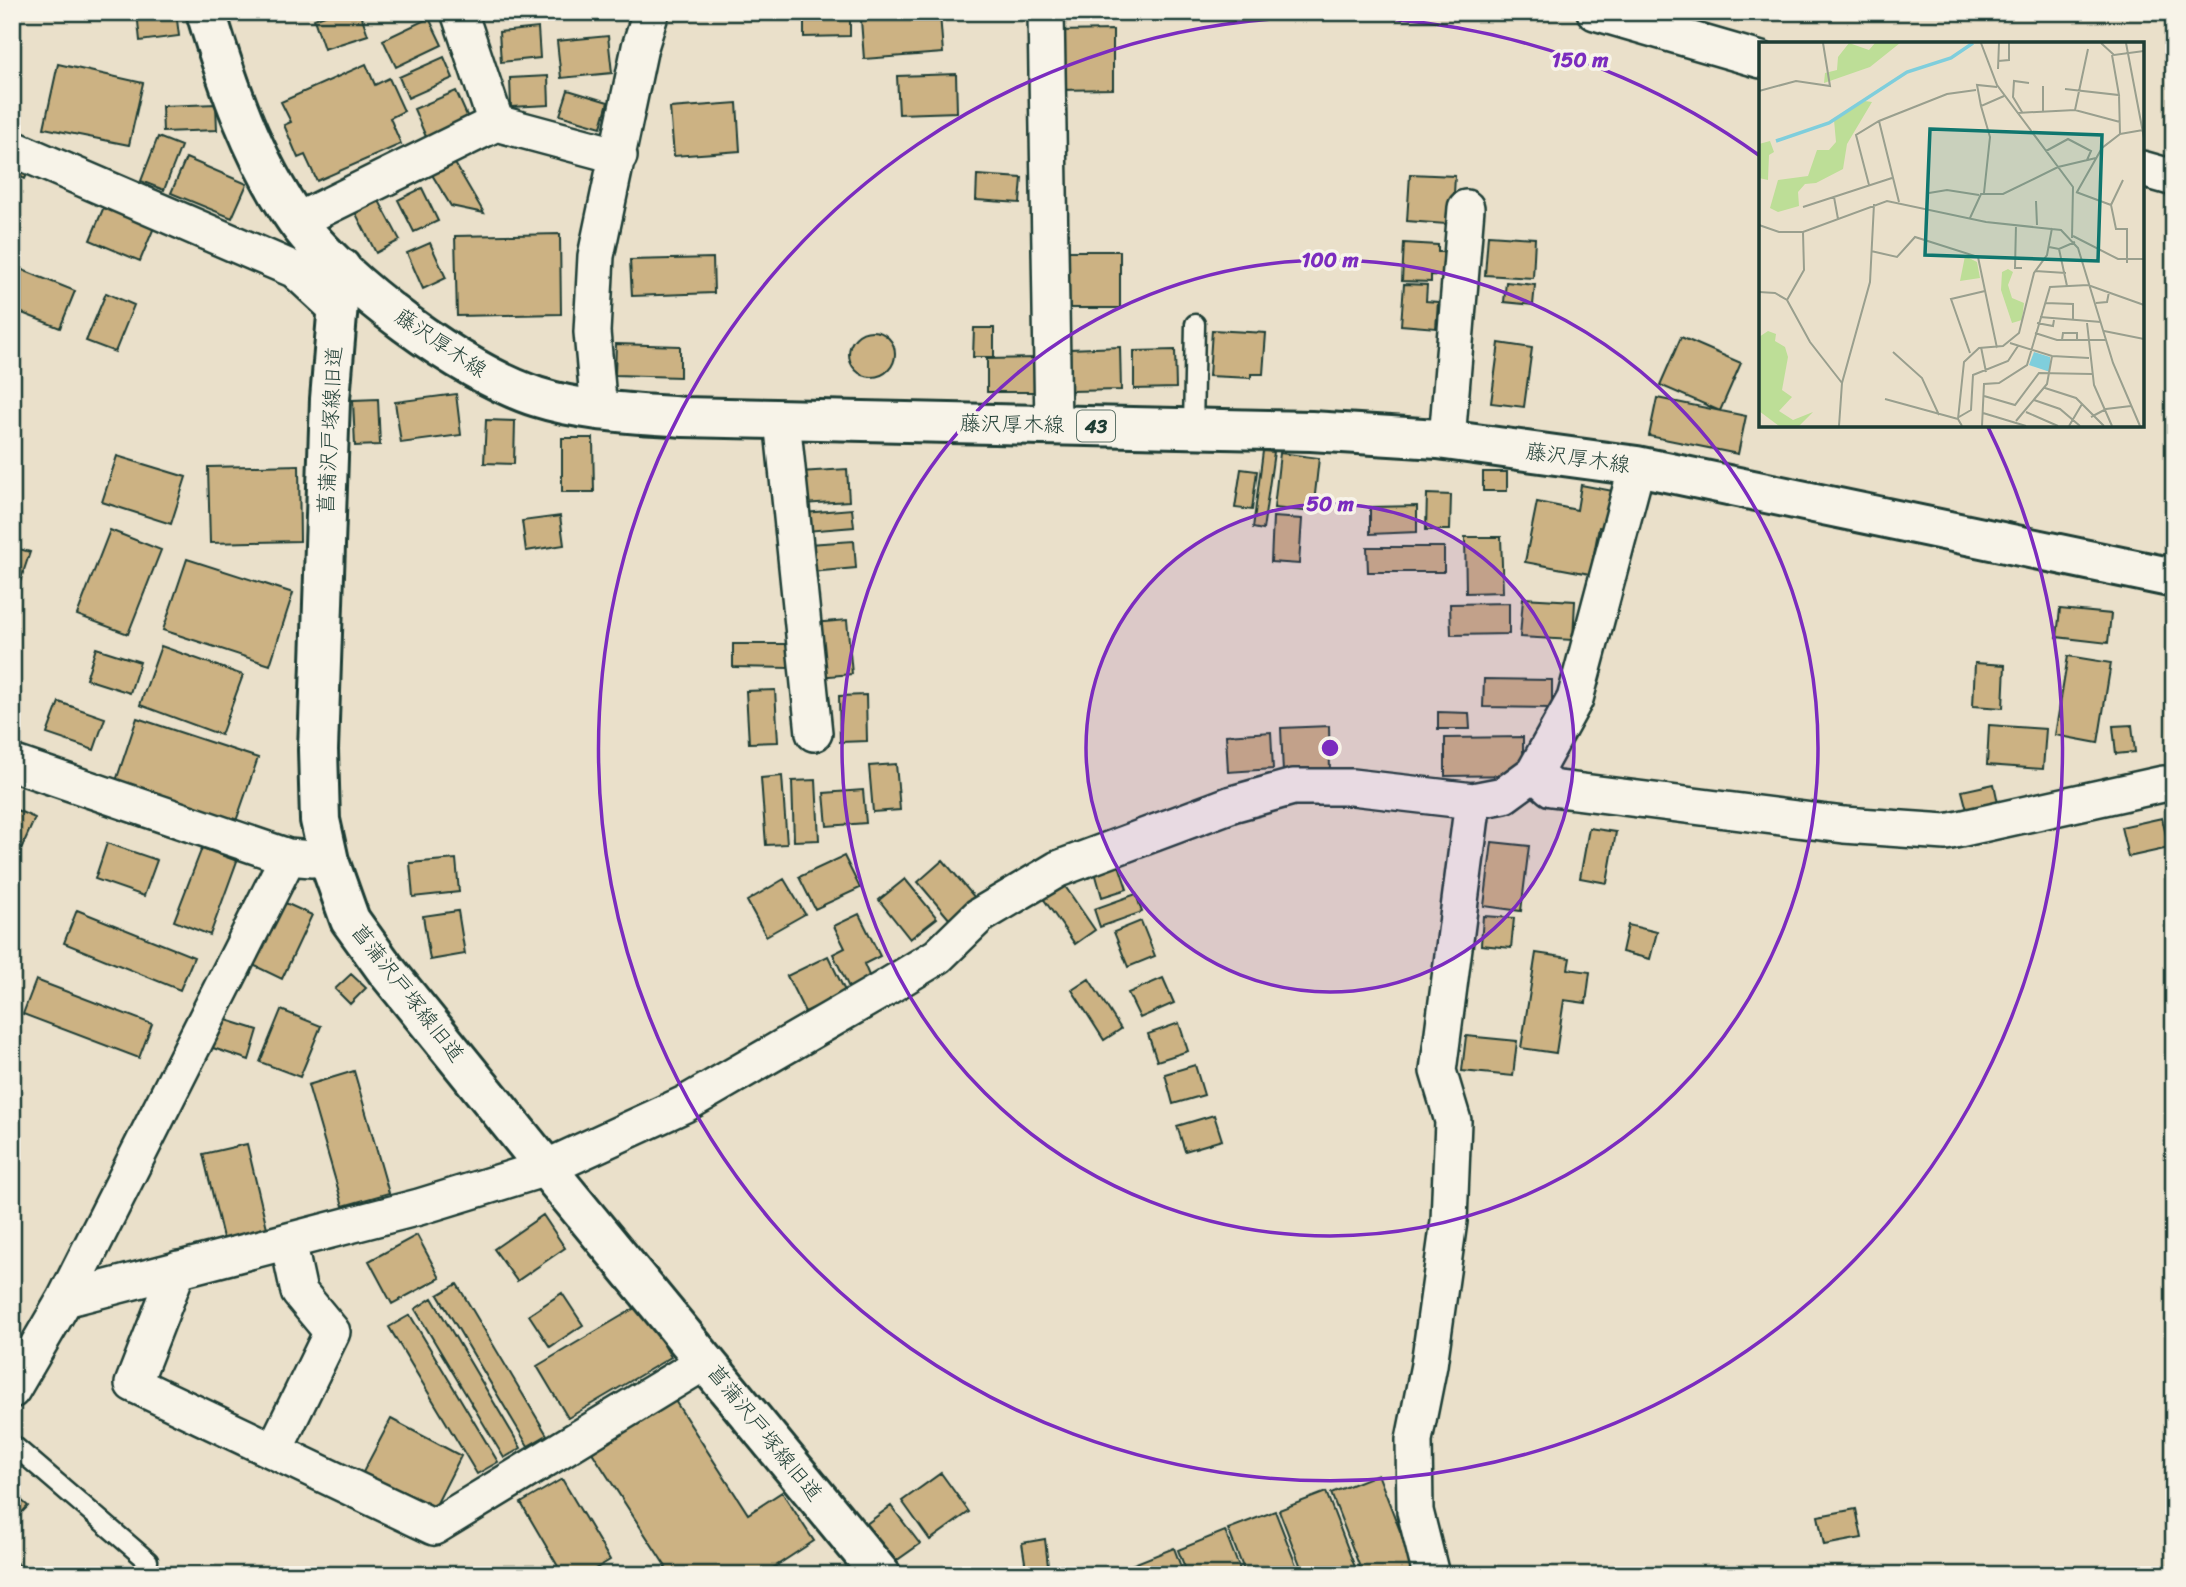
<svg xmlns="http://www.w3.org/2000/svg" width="2186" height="1587" font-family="Sriracha,'Klee One',sans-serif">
	<rect width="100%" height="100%" fill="#eae0ca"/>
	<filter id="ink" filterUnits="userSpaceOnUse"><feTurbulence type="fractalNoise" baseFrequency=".0143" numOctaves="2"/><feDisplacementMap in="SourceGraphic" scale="14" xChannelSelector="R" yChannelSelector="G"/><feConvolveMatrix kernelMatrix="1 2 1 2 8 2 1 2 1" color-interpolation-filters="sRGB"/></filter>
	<g filter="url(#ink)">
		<path fill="#ccb283" stroke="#1f3d34" stroke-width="2" d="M137,12H176L179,36L140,41Z
			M333,12H360L368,35L324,49L314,19Z
			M804,12H850V36L804,37Z
			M1067,12H1110V14H1067Z
			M940,14L943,53L864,59L861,20Z
			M429,18L442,45L396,67L383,40Z
			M12,22L20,24L12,49Z
			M538,28L540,58L501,62L499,32Z
			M1113,30V89L1059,90L1058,31Z
			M608,36L612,73L561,78L557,41Z
			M444,57L453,78L408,98L399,77Z
			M58,64L143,83L129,145L44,128Z
			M366,64L375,85L389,78L404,111L390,118L401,144L317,181L305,155L298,158L284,125L291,122L281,102Z
			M956,74L957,112L899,114L897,76Z
			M548,76L549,105L511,107L510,78Z
			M568,90L608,102L601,127L560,115Z
			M456,91L468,118L426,137L414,109Z
			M737,103L740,151L674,156L670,108Z
			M216,104L217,130L163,132L162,106Z
			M158,137L181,146L164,190L141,181Z
			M12,154L32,163L25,179L12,173Z
			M186,158L247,184L232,218L171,193Z
			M453,160L484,213L451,206L431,173Z
			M1410,174L1455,176L1453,212H1447L1446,224L1407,221Z
			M977,175L1022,178L1020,203L976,200Z
			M422,188L438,221L414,232L398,200Z
			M108,197L158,218L140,261L90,240Z
			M377,197L400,240L376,253L354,210Z
			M560,234L561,314L457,316L455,236Z
			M1488,235L1535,238L1533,278L1485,275Z
			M430,243L446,278L423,289L407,253Z
			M1404,243L1438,245V252H1444L1443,276L1431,275V282L1402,281Z
			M1066,251H1120V308H1066Z
			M713,258L714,293L632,296L630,260Z
			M15,267L75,291L60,328L12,309Z
			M1506,282L1535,285L1533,305L1504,302Z
			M1404,284L1427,285L1426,301L1438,302L1436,328L1401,325Z
			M106,293L134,305L115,352L86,341Z
			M974,328H994V357H973Z
			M1212,330L1266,333L1263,374H1251V378L1209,376Z
			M849 354a23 23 0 1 1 46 0a23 23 0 1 1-46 0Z
			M1681,337L1741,363L1720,411L1660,385Z
			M1499,343L1532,348L1524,407L1491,403Z
			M616,344L680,346V377L615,375Z
			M1120,347L1121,390L1071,391L1069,349Z
			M1175,350L1176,388L1134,389V351Z
			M1037,358V392H987V359Z
			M456,394L461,435L401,443L395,402Z
			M1657,398L1746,416L1738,454L1649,436Z
			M378,399L380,445L355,446L353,400Z
			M486,420L515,421L514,464L484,463Z
			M562,438H593L594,492H562Z
			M1263,451L1274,452L1263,530L1253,528Z
			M1280,453L1319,458L1313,512L1274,508Z
			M117,456L186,477L171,524L102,502Z
			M299,465L300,541L210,543L208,467Z
			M847,469L849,501L802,504L800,472Z
			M1241,469L1257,471L1252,510L1235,508Z
			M1483,472H1507V491H1483Z
			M1581,485L1613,491L1607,528L1599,527L1590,574L1525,562L1537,502L1577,510Z
			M1427,494L1451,495L1450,530H1426Z
			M1417,506V532L1370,534V507Z
			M852,509L854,527L806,531L804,513Z
			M560,516L564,545L526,551L522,521Z
			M1273,517L1302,519L1299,564L1271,562Z
			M110,530L161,550L128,634L77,615Z
			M1465,537H1501L1503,592L1466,593Z
			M854,541L856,568L811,572L808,544Z
			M12,547L30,552L12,606Z
			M1367,547H1444V572H1368Z
			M187,559L293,593L270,665L163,630Z
			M1523,598L1575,601L1573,640L1520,637Z
			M1509,603V634L1451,635L1450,604Z
			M2060,609L2111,614L2108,643L2057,637Z
			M847,620L852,674L818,677L813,623Z
			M2174,628V680L2170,681L2168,629Z
			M733,644H790V668L733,667Z
			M161,646L243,675L221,735L140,705Z
			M96,648L140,662L130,693L86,679Z
			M2068,656L2111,663L2098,743L2055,735Z
			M1975,663L2005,665L2003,708L1973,706Z
			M1484,679L1552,680V708L1483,707Z
			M775,690L778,742L749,743L746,691Z
			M866,695L867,741L840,742L839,696Z
			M59,702L105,718L94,750L47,734Z
			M1438,712L1469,713L1470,729H1438Z
			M137,718L258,758L235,824L115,784Z
			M1989,725L2046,729L2043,769L1987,765Z
			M2132,725L2135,752L2116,754L2113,726Z
			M1329,726L1330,772L1283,773L1281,728Z
			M1271,732L1273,769L1228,772L1226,735Z
			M1523,737V775L1445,776V738Z
			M896,764L900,810L873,812L869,766Z
			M782,776L787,844L766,845L761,778Z
			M816,780L819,840L794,841L792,781Z
			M1994,784L1998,803L1967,810L1962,791Z
			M863,790L866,823L827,826L824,793Z
			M12,808L35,818L12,869Z
			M2162,818L2169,848L2128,857L2121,827Z
			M1589,828L1616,832L1607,883L1580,878Z
			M1492,842L1529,846L1521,911L1484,906Z
			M107,843L157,860L144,896L95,879Z
			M202,848L237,861L210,935L174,921Z
			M844,856L860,888L815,909L799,877Z
			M456,859L459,892L413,897L410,863Z
			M943,860L976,899L950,920L918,882Z
			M1119,865L1127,889L1102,897L1095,872Z
			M1058,876L1095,930L1075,944L1038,891Z
			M784,879L805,914L766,936L747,901Z
			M905,879L937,918L910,939L879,900Z
			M1136,894L1142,912L1100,927L1094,909Z
			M281,901L312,915L282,979L251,964Z
			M77,910L194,957L180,990L64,943Z
			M458,911L465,954L430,960L423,916Z
			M859,914L880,956L864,964L873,985L852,994L833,954L845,948L834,926Z
			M1483,916L1514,918L1511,948L1481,945Z
			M1141,921L1155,956L1128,967L1114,932Z
			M1628,925L1657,932L1650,959L1622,952Z
			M1536,953L1570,958L1568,969L1590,972L1586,1003L1564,1000L1556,1053L1521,1048Z
			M828,956L846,993L805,1012L787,976Z
			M351,974L366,988L350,1004L335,989Z
			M1163,978L1174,1003L1140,1018L1128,993Z
			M1089,979L1121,1029L1104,1040L1072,990Z
			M36,980L152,1024L139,1058L23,1014Z
			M281,1010L321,1026L300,1077L260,1062Z
			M220,1018L258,1030L249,1060L210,1047Z
			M1179,1023L1188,1051L1157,1061L1148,1034Z
			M1466,1036L1517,1041L1513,1076L1462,1071Z
			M1195,1065L1204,1095L1173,1104L1165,1074Z
			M354,1071L389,1193L343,1206L308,1085Z
			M1214,1115L1222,1140L1185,1151L1177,1126Z
			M247,1144L268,1232L224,1242L203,1154Z
			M543,1215L565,1248L517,1281L494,1249Z
			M417,1235L440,1278L392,1304L369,1261Z
			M457,1284L547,1435L528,1446L438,1295Z
			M562,1293L583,1325L550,1347L529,1315Z
			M432,1298L521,1448L504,1458L415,1309Z
			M640,1305L671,1357L568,1418L537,1366Z
			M410,1315L498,1462L477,1474L389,1327Z
			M670,1393L748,1514L782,1492L814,1541L762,1575H654L666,1567L588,1446Z
			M391,1419L461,1456L432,1513L361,1476Z
			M941,1473L969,1512L930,1540L902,1501Z
			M1378,1474L1417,1575H1363L1331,1493Z
			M562,1479L610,1560L585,1575H563L521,1503Z
			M12,1492L28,1506L12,1523Z
			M1326,1492L1358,1575H1304L1279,1510Z
			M891,1506L920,1544L893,1563L865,1525Z
			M1856,1509L1862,1538L1824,1545L1818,1516Z
			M1275,1511L1300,1575H1246L1228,1529Z
			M1225,1531L1242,1575H1188L1178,1550Z
			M1045,1539L1049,1575H1027L1022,1543Z
			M1174,1548L1184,1575H1130L1126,1567Z
			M12,1560L34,1575H12Z
			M1094,1569L1095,1575H1052Z"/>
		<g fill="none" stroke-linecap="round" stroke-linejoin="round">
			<g stroke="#1f3d34" stroke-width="23">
				<path id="service" d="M1193,428L1195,324
					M12,1444L148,1561L144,1575"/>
			</g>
			<g stroke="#1f3d34" stroke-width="40">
				<path id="minor" d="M459,12L496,123
					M1046,12L1053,425
					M1595,12L1761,60
					M12,148L295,270L337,309
					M2142,169L2174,178
					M297,221L496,123L619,156
					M599,411L592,332L596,256L640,47L651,12
					M782,419L814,733
					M1447,440L1466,208
					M12,763L288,857L312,859
					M1534,773L1551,788L1844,825L1946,832L2163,784
					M178,1269L133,1384L434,1527L706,1361
					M65,1299L419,1207L546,1168L685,1104L882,990L938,956L979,916L1058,869L1232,804L1293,787H1352L1473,801L1504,795L1534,773L1575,699L1637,466
					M12,1390L65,1299L288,857
					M274,1451L332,1332L299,1292L288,1241
					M1431,1575L1415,1511L1414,1440L1429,1365L1449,1221L1453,1121L1438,1071L1473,801"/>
			</g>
			<g stroke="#1f3d34" stroke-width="44">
				<path id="tertiary" d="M341,268L330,399L318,750L320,820L329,861L350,920L386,970L546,1168L881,1575"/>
			</g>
			<g stroke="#1f3d34" stroke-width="44">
				<path id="primary" d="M206,12C227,83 253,159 296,220C341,283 464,374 537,397C584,412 634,413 683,417L1311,431L1438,439L1637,466L2174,578"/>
			</g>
			<use href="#service" stroke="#f7f3e8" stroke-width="18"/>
			<use href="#minor" stroke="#f7f3e8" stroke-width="35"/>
			<use href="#tertiary" stroke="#f7f3e8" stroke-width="38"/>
			<use href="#primary" stroke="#f7f3e8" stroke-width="38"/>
		</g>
	</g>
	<circle cx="1330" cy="748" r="244" fill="#7b2cbf" fill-opacity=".12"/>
	<g fill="none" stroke="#7b2cbf" stroke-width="3.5">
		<circle cx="1330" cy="748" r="244"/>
		<circle cx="1330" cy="748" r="488"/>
		<path d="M1988 427A732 732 0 1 1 1760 156"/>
	</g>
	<g text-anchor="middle" stroke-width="7" stroke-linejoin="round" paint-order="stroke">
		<rect fill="#f7f3e8" stroke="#60746a" stroke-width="2" x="1077" y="410.5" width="38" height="31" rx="5"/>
		<g font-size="19" font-weight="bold" fill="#1f3d34">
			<text x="1096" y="433">43</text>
		</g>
		<g font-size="21" fill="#1f3d34" stroke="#f7f3e8">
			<text transform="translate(441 343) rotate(34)" y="7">藤沢厚木線</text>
			<text transform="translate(1012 424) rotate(1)" y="7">藤沢厚木線</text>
			<text transform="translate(330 430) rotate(-87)" y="7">菖蒲沢戸塚線旧道</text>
			<text transform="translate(1578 458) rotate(8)" y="7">藤沢厚木線</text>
			<text transform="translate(408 993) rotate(52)" y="7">菖蒲沢戸塚線旧道</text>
			<text transform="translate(765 1433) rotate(51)" y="7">菖蒲沢戸塚線旧道</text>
		</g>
	</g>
	<g transform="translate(1759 42)">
		<rect width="385" height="385" fill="#eae0ca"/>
		<path d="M90,1L110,8L116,1H141L111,25L65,41L66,31L78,28L79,15ZM106,59L113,60L88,102L84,127L57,141L46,142L39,150L40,164L19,170L11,166L19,138L49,134L58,108H70L77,100L75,78ZM11,99L15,110L10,113L9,138L0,136V102ZM206,214L218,220L221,236L201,239ZM249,227L254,230L249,243L253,256L265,261L263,278L253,281L242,248L243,230ZM9,289L17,292L16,299L26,305L29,315L23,348L33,355L20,369L34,378L54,370L40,384H20L0,369V295Z" fill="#bdde97"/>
		<path d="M275,310L291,315V330L270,323Z" fill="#7fcedc"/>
		<path fill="none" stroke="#7fcedc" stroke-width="3.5" d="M17,99L70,81L148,30L192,16L214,1"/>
		<path fill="none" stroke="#999f8e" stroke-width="2" d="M222,1L238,43L314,145L313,196M342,1L355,13L385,9M367,1L385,96M239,19L250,18V1M239,27L240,1M284,44V69M306,47L360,53L353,13M0,49L37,39L71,44L64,1M222,64L218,43L238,45M316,68L329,7M263,70L254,55L255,39L270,41M258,71L316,68L361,80M120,79L140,160M361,92L384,88M287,109L309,97L332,109L328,118M364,138L352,163L357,187H368V221M110,143L97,93L120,79L188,52L217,48M317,150L352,163M318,150L343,106L361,92L360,53M170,151L188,148L220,153M225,151L231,95L222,64L245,54M75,155L79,177M277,159L278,183M44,165L133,136M211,176L222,152H244L299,125L337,116M0,183L20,190H44L128,159L227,180L302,188L319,206L354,321L381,384M257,183L256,226H263M314,194L359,217H385M290,205L300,207L316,200M300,207L308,244M112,209L138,215L156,195L219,215L238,306M276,229L307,231M0,250L16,251L28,258L51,300L83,341M28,258L45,228L44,190M286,261L314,262V279M337,261L348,260L350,250M281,275L342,280M278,281L294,284L295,278M328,281L335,343L353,384M345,289L385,297M276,291L298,298H347M303,298L304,291H318V299M251,301L293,314L330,316M222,305L227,330M134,310L163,336L180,373M211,311L192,257L226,249M286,346L317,356L345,384M225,354L256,363L280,331L333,332M126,357L199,377M275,358L301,367L321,384M267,370L299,384M224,371L267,384M200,375L212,368L214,333L249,319L259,304M332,375L347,367L372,364M257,379L288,342L293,314M80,384L83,341L111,240L115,162M203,384L199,377L205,320L220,306L244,304L260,291L275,231L288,213L293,186M223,384L225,342L240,341L268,323L291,245L329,243L385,263M310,384L323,362"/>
		<path fill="#0f766e" fill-opacity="0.15" stroke="#0f766e" stroke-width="3.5" d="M171,87L343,93L339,219L166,213Z"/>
		<rect width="385" height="385" fill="none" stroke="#1f3d34" stroke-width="3.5"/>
	</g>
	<circle cx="1330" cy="748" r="10" fill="#7b2cbf" stroke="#f7f3e8" stroke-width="3.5"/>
	<g font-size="21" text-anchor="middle" font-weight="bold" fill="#7b2cbf" stroke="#f7f3e8" stroke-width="7" stroke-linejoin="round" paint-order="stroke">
		<text x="1580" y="67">150 m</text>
		<text x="1330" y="267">100 m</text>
		<text x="1330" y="511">50 m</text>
	</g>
	<rect width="2186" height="1587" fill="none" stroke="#f7f3e8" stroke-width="42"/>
	<rect x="21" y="21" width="2144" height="1545" fill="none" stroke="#1f3d34" stroke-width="2.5" filter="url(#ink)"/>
</svg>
